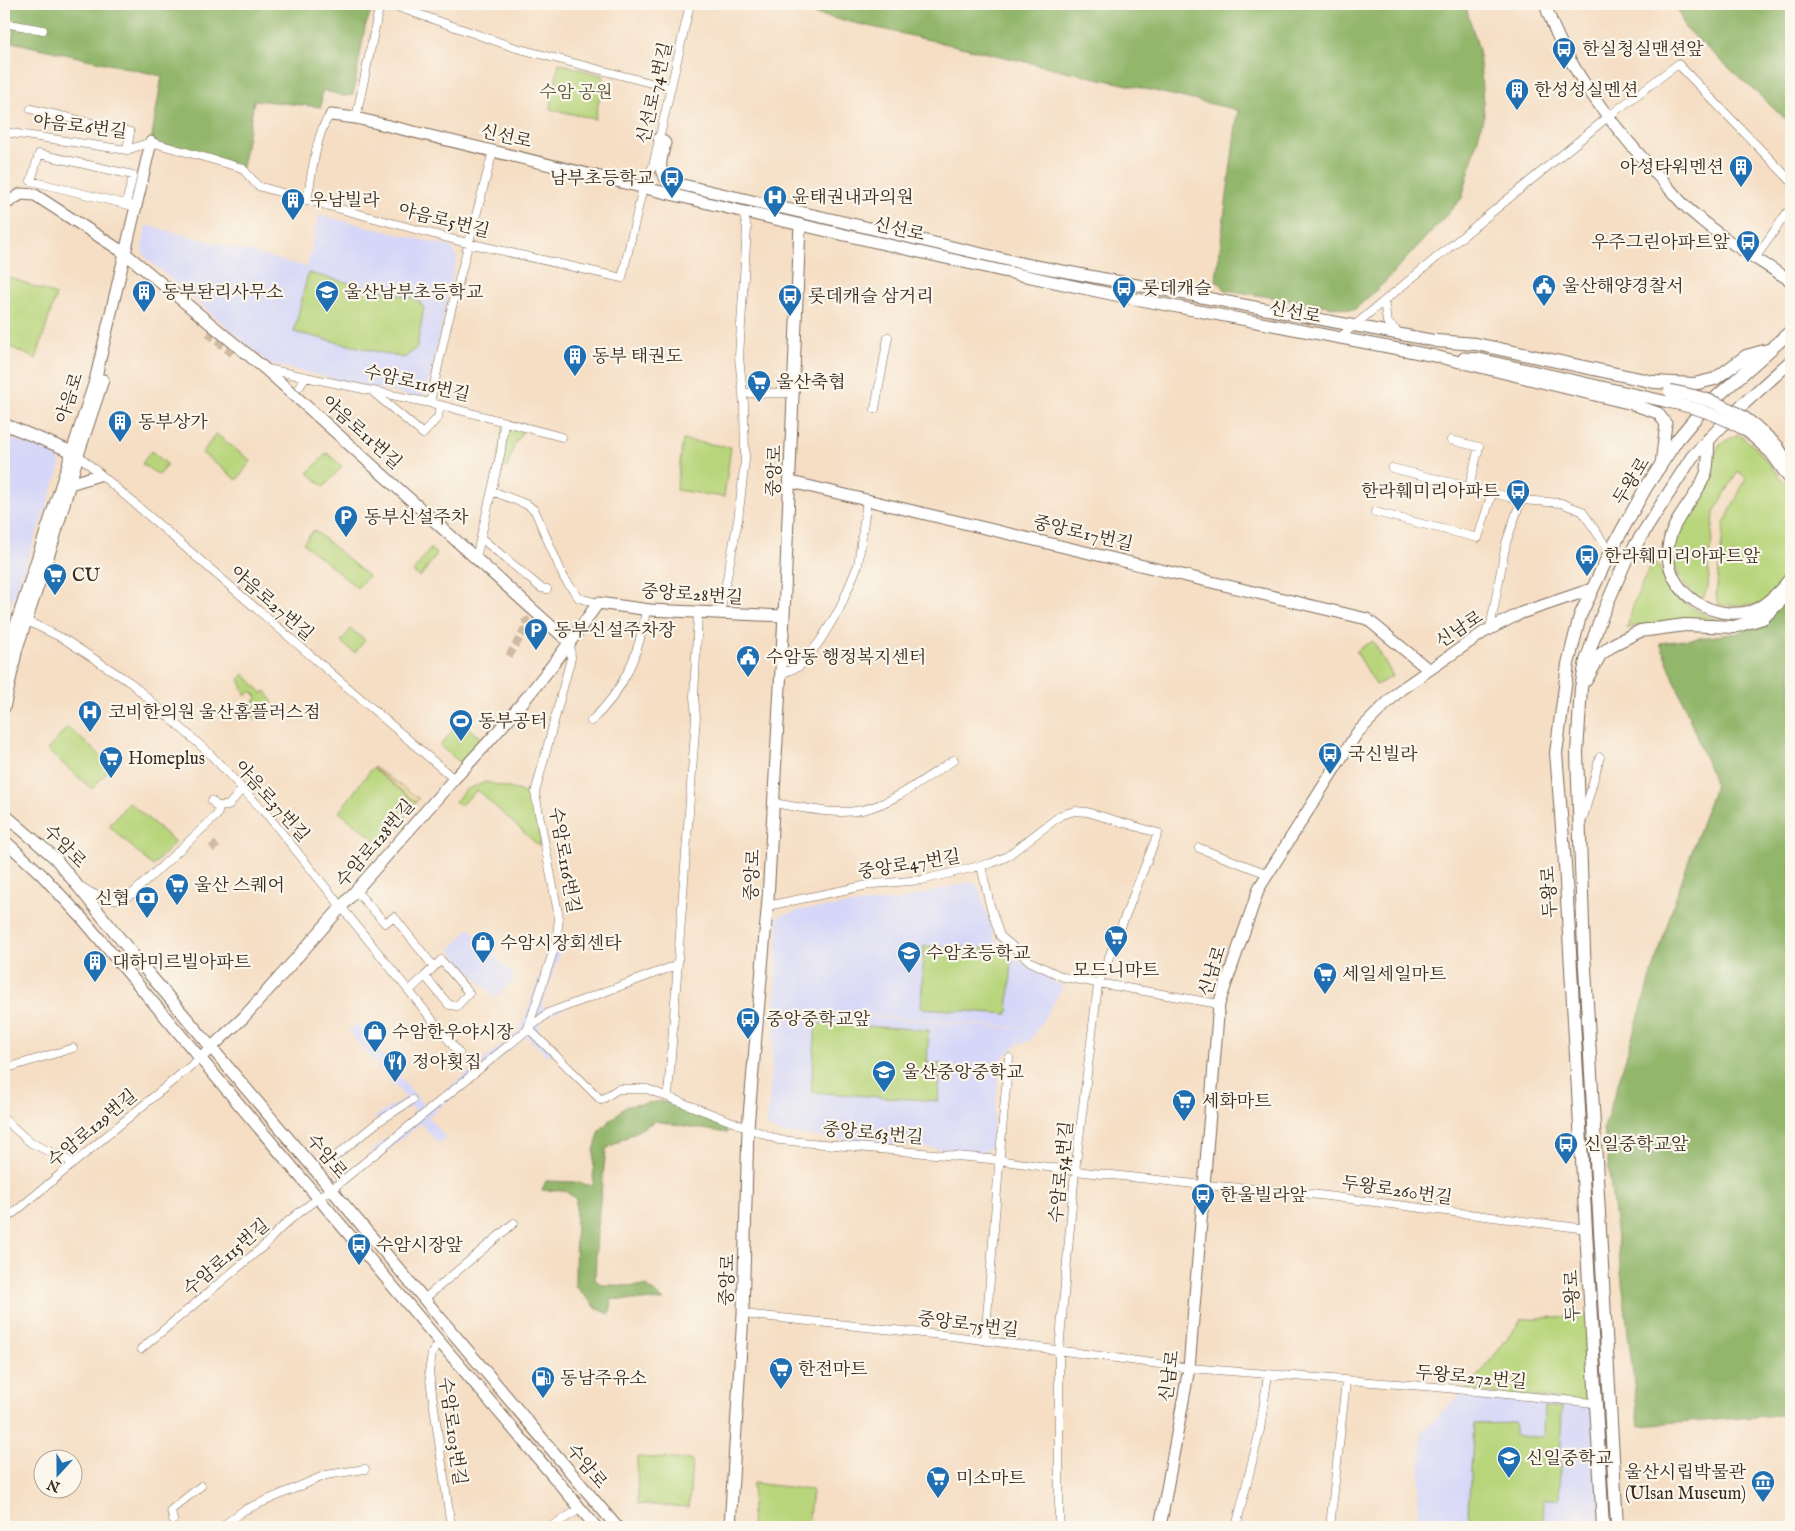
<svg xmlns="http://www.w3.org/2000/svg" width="1795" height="1531" font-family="'IM FELL English','Noto Serif KR',serif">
	<rect width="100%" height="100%" fill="#fbf7ec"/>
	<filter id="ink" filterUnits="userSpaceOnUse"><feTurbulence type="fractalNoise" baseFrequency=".02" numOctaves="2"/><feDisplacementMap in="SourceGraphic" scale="10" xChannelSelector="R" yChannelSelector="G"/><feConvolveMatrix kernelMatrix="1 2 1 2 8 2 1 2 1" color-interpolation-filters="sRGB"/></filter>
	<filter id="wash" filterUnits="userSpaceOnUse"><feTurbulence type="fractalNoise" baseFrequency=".0096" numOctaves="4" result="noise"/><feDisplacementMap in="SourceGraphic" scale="20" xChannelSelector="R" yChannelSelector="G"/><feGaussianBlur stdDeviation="1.12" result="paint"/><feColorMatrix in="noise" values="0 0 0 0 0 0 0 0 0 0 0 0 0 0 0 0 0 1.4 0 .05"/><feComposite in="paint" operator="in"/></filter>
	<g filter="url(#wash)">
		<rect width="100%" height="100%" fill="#f5dec4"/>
		<path fill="#d6d7f8" d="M319,215L451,247L457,257L426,393L419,398L270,364L145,257L142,249L146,225L307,267Z
			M4,436L57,454L61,466L4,623Z
			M970,882L978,886L995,940L1021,961L1063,987L1030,1041L1019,1045L1021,1028L775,1008L778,917L800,910L900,900Z
			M470,928L516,978L495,998L450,949Z
			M551,946L561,950L542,1005L545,1010L563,1003L566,1007L549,1015L539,1023V1032L554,1049L548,1056L526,1036L428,1117L446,1138L438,1144L421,1123L377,1159L371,1152L417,1113L411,1106L380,1124L375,1117L406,1098L348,1031L357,1023L425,1107L520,1031Z
			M776,1010L1021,1029L1018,1044L1001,1059L991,1146L982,1153L781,1133L767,1127Z
			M1461,1394L1594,1403L1602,1527H1417L1422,1431Z"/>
		<path fill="#b8d57b" stroke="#7a804c" d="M559,63L604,76L595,119L550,109Z
			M308,273L417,299L424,308L417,348L404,358L294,332Z
			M4,275L56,295L36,359L4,344Z
			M504,422L525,427L514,446L507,468L497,465Z
			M216,434L251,461L237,480L202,453Z
			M1738,434L1756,448L1786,484L1791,522V541L1779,587L1760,605H1718L1716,594L1724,524L1746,478L1738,471L1714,513L1708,587L1702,601L1683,584L1673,562L1675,536L1706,487L1710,462L1720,444Z
			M683,440L731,447L724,497L676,490Z
			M151,451L167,464L159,475L142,464Z
			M327,453L342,466L324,487L308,473Z
			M314,530L368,576L357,588L303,543Z
			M430,549L437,554L420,577L413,572Z
			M1654,556C1672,597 1678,603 1719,621H1681L1634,626L1627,629L1633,605Z
			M351,629L365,640L355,653L341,642Z
			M1373,641L1393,676L1376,685L1356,651Z
			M244,674L262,693L266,691L273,703L258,720L249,712L256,706L254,703L257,697L251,691L246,696L239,679Z
			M460,721L482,739L462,764L440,746Z
			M68,727L112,766L92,789L47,750Z
			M372,768L416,802L382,845L339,812Z
			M486,782L520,791L530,796L541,839L539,846L477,790L460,806L455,802L465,790Z
			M129,802L175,842L153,866L109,826Z
			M924,946L996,949L1012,960L1008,1014L921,1008Z
			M816,1023L929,1030L927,1063L941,1064L938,1101L811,1092Z
			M1590,1315L1594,1403L1467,1391L1522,1319Z
			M1544,1407H1562L1559,1499H1544L1543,1524L1470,1522L1468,1512L1474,1424L1515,1423V1436L1543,1437Z
			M637,1457L692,1460L689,1507L638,1504Z
			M753,1483L812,1490L808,1527H751Z"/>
		<path fill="#92b66b" stroke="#667044" d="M4,4H374L365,27L353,95L344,96L322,90L321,107L254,100L242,168L151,142L162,76L12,42L14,27L4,24Z
			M749,4H1465L1479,50L1484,115L1462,198L1383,284L1354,310L1225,290L1216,280L1238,110L815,14Z
			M1676,4H1791V124L1685,28Z
			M1791,599V1414L1639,1426L1604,1128L1673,906L1715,784L1660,643L1739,633Z
			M663,1101L725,1124L727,1133L655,1121L606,1149L597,1229L595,1280L603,1285L647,1286L664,1301L612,1299L610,1314L597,1309L575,1286L576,1199L565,1191L542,1190L546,1181L574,1182L593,1186L594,1151L600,1130L626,1106Z"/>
		<path fill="#eeda9e" stroke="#94825e" d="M374,767L419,799L416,802L373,768Z"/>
	</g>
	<g filter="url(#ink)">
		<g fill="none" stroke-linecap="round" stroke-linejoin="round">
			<path stroke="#d0baa3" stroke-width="8" stroke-dasharray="8 4" stroke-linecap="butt" d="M208,333L233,354
				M509,656L528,624L524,617
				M212,843L217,850"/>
			<g stroke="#7c6958" stroke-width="9">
				<path id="street" d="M389,4L516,48L670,88
					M4,23L43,30
					M31,109L130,132L127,150
					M356,118L380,4
					M4,132L127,150L151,142L242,168L258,186L307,200L459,241L622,278L643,187L653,166L690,4
					M307,200C311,181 317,125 331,115
					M126,204L133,175L39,154L31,181L137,207
					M1756,257L1791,207
					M1384,301L1387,322L1398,332
					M1339,338L1609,116L1678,64L1791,181
					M267,369L440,405L562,437
					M300,386L306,377
					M373,392L423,434L438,417L440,405
					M743,393H794
					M430,403L447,326L493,151
					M875,409L888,337
					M1451,440L1479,447L1469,487
					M77,454L454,779
					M1392,468L1521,500
					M492,491L528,505L535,511L564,578L579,598L598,603
					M1375,512L1478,538L1492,493
					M481,538L541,588L547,589
					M476,558L501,451L504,422
					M720,614L738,520L745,460L744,404L739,357L747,228L743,212
					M23,619L64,639L131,683L209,753L269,817L459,1053
					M1490,629L1506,543L1521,500L1561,503L1582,511L1610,552
					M781,674L800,666L820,641L840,608L858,565L867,500
					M591,721C623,692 640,652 646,610
					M773,803C801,807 834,816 862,810C895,803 926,777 954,760
					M218,806H228L242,789
					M1583,818L1600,757
					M1199,848L1268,874
					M981,866L990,905L1000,936L1031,962L1063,977L1219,1004
					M82,887C97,898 115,904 132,894L217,815L219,809L212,801
					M356,891L385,923L394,917L434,967
					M767,906L873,884L922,880L992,863L1006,857L1061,815L1075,811L1087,812L1158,833L1098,985L1075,1171L1059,1351V1527
					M410,990L425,976L449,1005L457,1006L469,993L441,960L425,976
					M528,1028L601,1100L618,1089H647L779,1140L990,1159L1075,1171L1204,1185L1295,1192L1587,1229
					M528,1028L556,943L559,918L535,793L571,658L570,643
					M4,1069L73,1048
					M668,1097L696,717L694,697L698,613
					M4,1119L31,1143L74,1163
					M341,1182L331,1160L378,1122L412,1100
					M4,1221L199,1059
					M424,1299L514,1223
					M743,1314L960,1337L1189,1368L1436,1387L1594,1403
					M985,1341C993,1247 999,1152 1009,1058
					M440,1342L432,1353L429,1372L451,1527
					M141,1349L266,1244C284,1222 308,1205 332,1189L548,1013L677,965
					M173,1520L171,1510L201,1486
					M224,1525L244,1510L326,1475L365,1469
					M550,1527L580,1509
					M1236,1527L1260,1430L1268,1374
					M1330,1527L1346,1381"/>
			</g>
			<g stroke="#7c6958" stroke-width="13">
				<path id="secondary" d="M1545,4C1566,69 1614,127 1660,178C1671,190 1681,204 1694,214C1723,240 1759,260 1791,281
					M331,115L356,118L753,214L998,270L1120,296L1435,356L1632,404L1658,413L1666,424L1661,464
					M659,138L665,143C662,157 655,172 670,182L1025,264L1436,341
					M4,205L21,194L35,195L126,254L264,368L570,643
					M1464,358L1479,359L1668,402
					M4,424L70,451
					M1748,432L1771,453L1791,481
					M1709,438C1708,449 1709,463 1706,473C1696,502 1666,522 1668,555C1670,596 1714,621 1751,611C1765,607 1783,588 1791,577
					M791,482L1367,619L1429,670
					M70,484L99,475
					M4,661L95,381L151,142
					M4,708L17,648L53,542L79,452L103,380
					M4,814L55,858L139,962L617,1527
					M4,840L41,874L81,917L596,1527
					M199,1059L244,1017L285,971L454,779C507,724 555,665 598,603L650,610L784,616
					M730,1527L743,1314L748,1127L768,899L784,616L800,225
					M1160,1527L1189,1368L1219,1004L1259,888L1357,733L1400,690L1484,632L1521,613L1592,589"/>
			</g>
			<g stroke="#7c6958" stroke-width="14">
				<path id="primary" d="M1436,341L1476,344L1654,382L1694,384L1715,379L1746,356L1768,350
					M1755,426L1777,446L1791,469
					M1586,680L1600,655L1614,644L1640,631L1685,625L1734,627L1763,618L1791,591
					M1603,1527L1565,864L1556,753L1568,664L1580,616L1610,552L1645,489L1677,440L1702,410L1791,331
					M1617,1527L1584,951L1577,753L1581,688L1586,661L1600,620L1626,560L1654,516L1692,457L1740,407L1791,361"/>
			</g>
			<use href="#street" stroke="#fff" stroke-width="8"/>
			<use href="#secondary" stroke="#fff" stroke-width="11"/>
			<use href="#primary" stroke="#fff" stroke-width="12"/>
			<g stroke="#7c6958" stroke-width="13" stroke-linecap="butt">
				<path id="secondary-bridge" d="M1668,402C1698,408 1722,416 1748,432"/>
			</g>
			<g stroke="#7c6958" stroke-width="14" stroke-linecap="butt">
				<path id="primary-bridge" d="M1670,391C1703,397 1729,405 1755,426"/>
			</g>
			<use href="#secondary-bridge" stroke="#fff" stroke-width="11"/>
			<use href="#primary-bridge" stroke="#fff" stroke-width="12"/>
		</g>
	</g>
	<defs>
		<g id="bus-pin" transform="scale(1.25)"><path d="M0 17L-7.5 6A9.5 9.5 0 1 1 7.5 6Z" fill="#1f6fb2" stroke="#fbf7ec"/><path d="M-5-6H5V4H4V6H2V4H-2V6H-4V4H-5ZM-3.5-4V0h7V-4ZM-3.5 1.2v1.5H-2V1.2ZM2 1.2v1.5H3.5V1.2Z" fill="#fff"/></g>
		<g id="building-pin" transform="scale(1.25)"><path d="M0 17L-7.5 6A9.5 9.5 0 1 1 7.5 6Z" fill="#1f6fb2" stroke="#fbf7ec"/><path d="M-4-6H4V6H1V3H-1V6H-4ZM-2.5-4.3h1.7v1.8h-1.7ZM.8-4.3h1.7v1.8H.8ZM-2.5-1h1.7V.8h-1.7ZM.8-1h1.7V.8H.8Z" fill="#fff"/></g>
		<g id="hospital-pin" transform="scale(1.25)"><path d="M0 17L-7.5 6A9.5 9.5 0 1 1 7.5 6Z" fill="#1f6fb2" stroke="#fbf7ec"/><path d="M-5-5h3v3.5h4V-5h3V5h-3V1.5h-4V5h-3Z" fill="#fff"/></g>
		<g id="civic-pin" transform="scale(1.25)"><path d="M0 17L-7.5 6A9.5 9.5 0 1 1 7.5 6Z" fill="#1f6fb2" stroke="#fbf7ec"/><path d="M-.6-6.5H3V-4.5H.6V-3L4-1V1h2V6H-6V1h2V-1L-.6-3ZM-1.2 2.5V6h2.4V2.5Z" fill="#fff"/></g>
		<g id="school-pin" transform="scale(1.25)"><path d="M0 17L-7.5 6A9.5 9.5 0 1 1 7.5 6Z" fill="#1f6fb2" stroke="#fbf7ec"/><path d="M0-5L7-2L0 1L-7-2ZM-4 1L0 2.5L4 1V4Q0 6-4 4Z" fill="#fff"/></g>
		<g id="supermarket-pin" transform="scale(1.25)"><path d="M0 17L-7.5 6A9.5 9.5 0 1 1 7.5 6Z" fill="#1f6fb2" stroke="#fbf7ec"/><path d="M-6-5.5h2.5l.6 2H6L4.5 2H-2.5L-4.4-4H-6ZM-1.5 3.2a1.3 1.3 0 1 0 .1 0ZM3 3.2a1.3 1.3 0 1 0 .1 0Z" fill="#fff"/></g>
		<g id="parking-pin" transform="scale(1.25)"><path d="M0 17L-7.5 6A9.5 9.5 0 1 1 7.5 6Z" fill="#1f6fb2" stroke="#fbf7ec"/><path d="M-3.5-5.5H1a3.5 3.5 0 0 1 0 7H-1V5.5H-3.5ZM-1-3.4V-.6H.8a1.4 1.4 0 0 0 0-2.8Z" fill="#fff"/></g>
		<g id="stadium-pin" transform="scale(1.25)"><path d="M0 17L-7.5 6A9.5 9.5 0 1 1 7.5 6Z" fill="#1f6fb2" stroke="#fbf7ec"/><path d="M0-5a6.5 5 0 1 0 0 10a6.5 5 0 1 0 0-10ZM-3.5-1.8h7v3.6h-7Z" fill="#fff"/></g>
		<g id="bank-pin" transform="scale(1.25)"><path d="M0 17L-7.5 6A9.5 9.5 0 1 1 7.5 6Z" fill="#1f6fb2" stroke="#fbf7ec"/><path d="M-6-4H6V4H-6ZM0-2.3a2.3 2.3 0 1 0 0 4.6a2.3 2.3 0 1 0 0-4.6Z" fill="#fff"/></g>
		<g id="shop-pin" transform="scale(1.25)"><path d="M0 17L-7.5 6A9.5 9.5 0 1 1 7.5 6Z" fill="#1f6fb2" stroke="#fbf7ec"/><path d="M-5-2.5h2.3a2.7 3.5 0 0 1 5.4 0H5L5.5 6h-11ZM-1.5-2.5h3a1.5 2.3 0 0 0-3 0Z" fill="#fff"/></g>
		<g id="restaurant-pin" transform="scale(1.25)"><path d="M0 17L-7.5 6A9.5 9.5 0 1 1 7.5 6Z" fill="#1f6fb2" stroke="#fbf7ec"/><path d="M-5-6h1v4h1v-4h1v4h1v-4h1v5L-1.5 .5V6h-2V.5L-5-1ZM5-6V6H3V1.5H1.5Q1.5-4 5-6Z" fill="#fff"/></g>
		<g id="fuel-pin" transform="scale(1.25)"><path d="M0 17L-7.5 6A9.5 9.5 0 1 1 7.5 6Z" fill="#1f6fb2" stroke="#fbf7ec"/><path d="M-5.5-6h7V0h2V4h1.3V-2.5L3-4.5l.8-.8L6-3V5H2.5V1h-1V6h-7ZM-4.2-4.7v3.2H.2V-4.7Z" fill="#fff"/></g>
		<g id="museum-pin" transform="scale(1.25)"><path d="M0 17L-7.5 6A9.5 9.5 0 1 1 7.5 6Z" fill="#1f6fb2" stroke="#fbf7ec"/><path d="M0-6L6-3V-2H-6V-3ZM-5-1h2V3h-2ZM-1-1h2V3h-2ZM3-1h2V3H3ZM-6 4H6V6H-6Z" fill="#fff"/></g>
	</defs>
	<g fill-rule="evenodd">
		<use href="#bus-pin" x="1564" y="49"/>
		<use href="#building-pin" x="1517" y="90"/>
		<use href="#building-pin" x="1741" y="167"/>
		<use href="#bus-pin" x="672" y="178"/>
		<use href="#hospital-pin" x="775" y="197"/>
		<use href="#building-pin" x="293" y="200"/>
		<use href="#bus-pin" x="1748" y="242"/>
		<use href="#civic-pin" x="1544" y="286"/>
		<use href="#bus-pin" x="1124" y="288"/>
		<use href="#building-pin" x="144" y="292"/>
		<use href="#school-pin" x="327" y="292"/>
		<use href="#bus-pin" x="790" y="296"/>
		<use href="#building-pin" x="575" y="356"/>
		<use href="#supermarket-pin" x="759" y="382"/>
		<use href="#building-pin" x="120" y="422"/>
		<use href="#bus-pin" x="1518" y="491"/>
		<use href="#parking-pin" x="346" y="517"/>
		<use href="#bus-pin" x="1587" y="556"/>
		<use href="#supermarket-pin" x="55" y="575"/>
		<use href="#parking-pin" x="536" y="630"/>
		<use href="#civic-pin" x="748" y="657"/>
		<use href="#hospital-pin" x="90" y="712"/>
		<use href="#stadium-pin" x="461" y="721"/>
		<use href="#bus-pin" x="1330" y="754"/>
		<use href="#supermarket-pin" x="111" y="758"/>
		<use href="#supermarket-pin" x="177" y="885"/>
		<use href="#bank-pin" x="147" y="898"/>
		<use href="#supermarket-pin" x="1116" y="937"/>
		<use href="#shop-pin" x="483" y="943"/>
		<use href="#school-pin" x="909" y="953"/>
		<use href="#building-pin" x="95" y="962"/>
		<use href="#supermarket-pin" x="1325" y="974"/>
		<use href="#bus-pin" x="748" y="1019"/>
		<use href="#shop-pin" x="375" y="1032"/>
		<use href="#restaurant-pin" x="395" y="1062"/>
		<use href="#school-pin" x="884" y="1072"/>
		<use href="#supermarket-pin" x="1184" y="1101"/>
		<use href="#bus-pin" x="1566" y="1144"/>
		<use href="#bus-pin" x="1203" y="1195"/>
		<use href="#bus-pin" x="359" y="1245"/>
		<use href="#supermarket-pin" x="781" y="1369"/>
		<use href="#fuel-pin" x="543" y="1378"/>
		<use href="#school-pin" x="1509" y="1458"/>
		<use href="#supermarket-pin" x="938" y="1478"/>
		<use href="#museum-pin" x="1763" y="1482"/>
	</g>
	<g text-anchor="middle" stroke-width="4.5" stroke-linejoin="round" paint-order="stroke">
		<g font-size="18" fill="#3b2a1e" stroke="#fbf7ec" text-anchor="start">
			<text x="1582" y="55">한실청실맨션앞</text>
			<text x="1534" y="96">한성성실멘션</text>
			<text x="1724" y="173" text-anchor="end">아성타워멘션</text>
			<text x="654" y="184" text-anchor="end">남부초등학교</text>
			<text x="792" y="203">윤태권내과의원</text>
			<text x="310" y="206">우남빌라</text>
			<text x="1730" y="248" text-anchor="end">우주그린아파트앞</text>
			<text x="1562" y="292">울산해양경찰서</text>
			<text x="1142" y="294">롯데캐슬</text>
			<text x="162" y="298">동부돤리사무소</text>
			<text x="344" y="298">울산남부초등학교</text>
			<text x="808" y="302">롯데캐슬 삼거리</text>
			<text x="592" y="362">동부 태권도</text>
			<text x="776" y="388">울산축협</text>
			<text x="138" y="428">동부상가</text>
			<text x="1500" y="497" text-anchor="end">한라훼미리아파트</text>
			<text x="364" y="523">동부신설주차</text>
			<text x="1604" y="562">한라훼미리아파트앞</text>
			<text x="72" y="581">CU</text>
			<text x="554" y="636">동부신설주차장</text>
			<text x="766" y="663">수암동 행정복지센터</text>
			<text x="108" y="718">코비한의원 울산홈플러스점</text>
			<text x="478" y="727">동부공터</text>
			<text x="1348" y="760">국신빌라</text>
			<text x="128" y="764">Homeplus</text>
			<text x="194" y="891">울산 스퀘어</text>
			<text x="130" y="904" text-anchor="end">신협</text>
			<text x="500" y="949">수암시장회센타</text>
			<text x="926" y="959">수암초등학교</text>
			<text x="112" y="968">대하미르빌아파트</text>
			<text x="1116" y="976" text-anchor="middle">모드니마트</text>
			<text x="1342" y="980">세일세일마트</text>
			<text x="766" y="1025">중앙중학교앞</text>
			<text x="392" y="1038">수암한우야시장</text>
			<text x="412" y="1068">정아횟집</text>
			<text x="902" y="1078">울산중앙중학교</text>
			<text x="1202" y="1107">세화마트</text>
			<text x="1584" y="1150">신일중학교앞</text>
			<text x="1220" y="1201">한울빌라앞</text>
			<text x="376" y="1251">수암시장앞</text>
			<text x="798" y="1375">한전마트</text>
			<text x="560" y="1384">동남주유소</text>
			<text x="1526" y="1464">신일중학교</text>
			<text x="1746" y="1478" text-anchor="end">울산시립박물관<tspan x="1746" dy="21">(Ulsan Museum)</tspan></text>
			<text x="956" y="1484">미소마트</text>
		</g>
		<g font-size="18" fill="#5a5535" stroke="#fbf7ec">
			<text x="576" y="98">수암 공원</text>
		</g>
		<g font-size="18" fill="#3b2a1e" stroke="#fbf7ec">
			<text transform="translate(654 93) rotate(-77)" y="6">신선로74번길</text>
			<text transform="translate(80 126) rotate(7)" y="6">야음로6번길</text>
			<text transform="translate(506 136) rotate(13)" y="6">신선로</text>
			<text transform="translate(444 220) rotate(14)" y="6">야음로5번길</text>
			<text transform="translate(899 229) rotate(13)" y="6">신선로</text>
			<text transform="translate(1295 312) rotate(11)" y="6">신선로</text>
			<text transform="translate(417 383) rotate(13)" y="6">수암로116번길</text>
			<text transform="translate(69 398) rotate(-72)" y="6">야음로</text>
			<text transform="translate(362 432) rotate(42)" y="6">야음로11번길</text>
			<text transform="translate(774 471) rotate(-88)" y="6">중앙로</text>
			<text transform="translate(1631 481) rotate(-58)" y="6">두왕로</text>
			<text transform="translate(1083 533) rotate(13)" y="6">중앙로17번길</text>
			<text transform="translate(692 594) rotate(4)" y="6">중앙로28번길</text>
			<text transform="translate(272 603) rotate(41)" y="6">야음로27번길</text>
			<text transform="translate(1459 629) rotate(-33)" y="6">신남로</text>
			<text transform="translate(272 801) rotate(48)" y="6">야음로37번길</text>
			<text transform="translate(375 843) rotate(-49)" y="6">수암로128번길</text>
			<text transform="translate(65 846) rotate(46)" y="6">수암로</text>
			<text transform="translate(565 860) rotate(80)" y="6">수암로116번길</text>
			<text transform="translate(909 864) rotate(-9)" y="6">중앙로47번길</text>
			<text transform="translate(752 875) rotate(-87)" y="6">중앙로</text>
			<text transform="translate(1549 892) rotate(-93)" y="6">두왕로</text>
			<text transform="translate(1212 971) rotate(-72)" y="6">신남로</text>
			<text transform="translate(92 1128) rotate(-40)" y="6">수암로129번길</text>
			<text transform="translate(873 1133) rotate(5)" y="6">중앙로63번길</text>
			<text transform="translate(327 1156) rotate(50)" y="6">수암로</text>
			<text transform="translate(1061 1172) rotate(-84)" y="6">수암로54번길</text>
			<text transform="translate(1397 1190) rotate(8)" y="6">두왕로260번길</text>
			<text transform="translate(226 1257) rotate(-41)" y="6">수암로115번길</text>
			<text transform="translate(727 1280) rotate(-88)" y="6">중앙로</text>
			<text transform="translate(1572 1296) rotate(-92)" y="6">두왕로</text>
			<text transform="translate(968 1324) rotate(7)" y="6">중앙로75번길</text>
			<text transform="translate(1169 1376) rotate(-82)" y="6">신남로</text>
			<text transform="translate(1471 1377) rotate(5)" y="6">두왕로272번길</text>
			<text transform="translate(453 1431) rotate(82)" y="6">수암로103번길</text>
			<text transform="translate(587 1466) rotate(50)" y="6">수암로</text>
		</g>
	</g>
	<rect width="1795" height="1531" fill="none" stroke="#fbf7ec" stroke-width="20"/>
	<g transform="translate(58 1474) rotate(201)"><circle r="24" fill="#fbf7ec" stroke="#aea59a"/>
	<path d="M0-4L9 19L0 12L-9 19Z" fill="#1f6fb2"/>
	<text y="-8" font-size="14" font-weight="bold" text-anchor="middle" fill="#3b2a1e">N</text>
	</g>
</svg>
